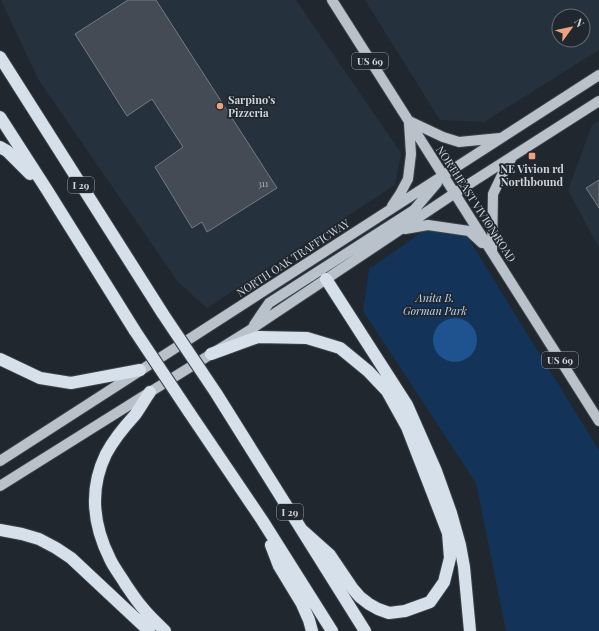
<svg xmlns="http://www.w3.org/2000/svg" width="599" height="631" font-family="'Playfair Display',serif">
	<rect width="100%" height="100%" fill="#20272f"/>
	<path fill="#26313e" fill-rule="evenodd" d="M1,0H296L401,153L395,185L207,308L178,282L38,79Z
		M365,0H599V50L484,122L440,120ZM559,16H583V40H559Z
		M599,121V248L568,190L592,125Z"/>
	<path fill="#133358" d="M425,230L465,233L599,450V631H506L476,483L363,311L369,269Z"/>
	<path fill="#1e5390" d="M433 340a22 22 0 1 1 44 0a22 22 0 1 1-44 0Z"/>
	<path fill="#444b55" stroke="#737b85" d="M128,0H156L277,188L207,232L202,222L192,228L155,167L183,147L152,99L127,116L75,34Z
		M599,180V208L586,188Z"/>
	<g fill="none" stroke-linecap="round" stroke-linejoin="round">
		<g stroke="#3c434a" stroke-width="12">
			<path id="major" d="M332,0L599,421
				M409,121L443,137L459,142L500,138
				M392,206L400,194L408,179L411,154L409,123
				M405,229L428,225L469,231L482,243
				M492,252L493,194L503,173L511,159
				M254,325L269,303L414,210L437,183
				M0,461L599,75
				M0,486L150,392L250,330L455,193L599,101"/>
		</g>
		<g stroke="#3c434a" stroke-width="14">
			<path id="highway" d="M0,57L163,314
				M0,117L47,190L135,331
				M0,147L7,151L30,174
				M326,279L407,405L436,471L451,513L460,545L464,567L470,631
				M211,354L258,337L307,338L340,348L368,371L387,391L407,427L448,533L450,558L444,582L430,602L405,611L389,613L378,609L369,604L360,597L353,589L330,555L302,530
				M0,359L40,378L71,383L140,370
				M150,392C145,399 140,408 135,415C124,427 114,439 106,454C89,489 93,525 110,559C114,568 121,576 126,585C131,592 136,600 142,607C149,616 157,623 165,631
				M216,393L365,631
				M189,412L262,520L332,631
				M0,530L22,534L39,539L56,548L71,558L149,631
				M271,545L279,566L302,604L309,620L312,631"/>
		</g>
		<use href="#major" stroke="#b9c1ca" stroke-width="10"/>
		<use href="#highway" stroke="#d6e0eb" stroke-width="12"/>
		<g stroke="#3c434a" stroke-width="14" stroke-linecap="butt">
			<path id="highway-bridge" d="M163,314L216,393
				M135,331L189,412"/>
		</g>
		<use href="#highway-bridge" stroke="#d6e0eb" stroke-width="12"/>
	</g>
	<g fill="#f1a17d" stroke="#20272f" stroke-width="1.5">
		<circle cx="220" cy="106" r="4"/>
		<rect x="528" y="152" width="8" height="8" rx="2"/>
	</g>
	<g text-anchor="middle" stroke-width="3.5" stroke-linejoin="round" paint-order="stroke">
		<g font-size="9" fill="#acb2b8">
			<text x="263" y="187">311</text>
		</g>
		<g fill="#20272f" stroke="#9aa0a6" stroke-width="1">
			<rect x="352" y="53" width="36" height="16" rx="3"/>
			<rect x="68" y="177" width="26" height="16" rx="3"/>
			<rect x="542" y="352" width="36" height="16" rx="3"/>
			<rect x="277" y="504" width="26" height="16" rx="3"/>
		</g>
		<g font-size="10" font-weight="bold" fill="#cfd4d9">
			<text x="370" y="65">US 69</text>
			<text x="81" y="189">I 29</text>
			<text x="560" y="364">US 69</text>
			<text x="290" y="516">I 29</text>
		</g>
		<g font-size="11" font-weight="bold" fill="#cfd4d9" stroke="#20272f" text-anchor="start">
			<text x="228" y="104">Sarpino's<tspan x="228" dy="13">Pizzeria</tspan></text>
			<text x="532" y="173" text-anchor="middle">NE Vivion rd<tspan x="532" dy="13">Northbound</tspan></text>
		</g>
		<g font-size="11" fill="#cfd4d9" stroke="#20272f">
			<text transform="translate(476 204) rotate(57)" y="4">NORTHEAST VIVION ROAD</text>
			<text transform="translate(293 258) rotate(-33)" y="4">NORTH OAK TRAFFICWAY</text>
		</g>
		<g font-size="11" font-style="italic" fill="#b9d5f9" stroke="#20272f">
			<text x="435" y="302">Anita B.<tspan x="435" dy="13">Gorman Park</tspan></text>
		</g>
	</g>
	<g transform="translate(571 28) rotate(57)"><circle r="19" fill="#20272f" stroke="#666c73"/>
	<path d="M0-3L7 15L0 10L-7 15Z" fill="#f1a17d"/>
	<text y="-6" font-size="11" font-weight="bold" text-anchor="middle" fill="#cfd4d9">N</text>
	</g>
</svg>
